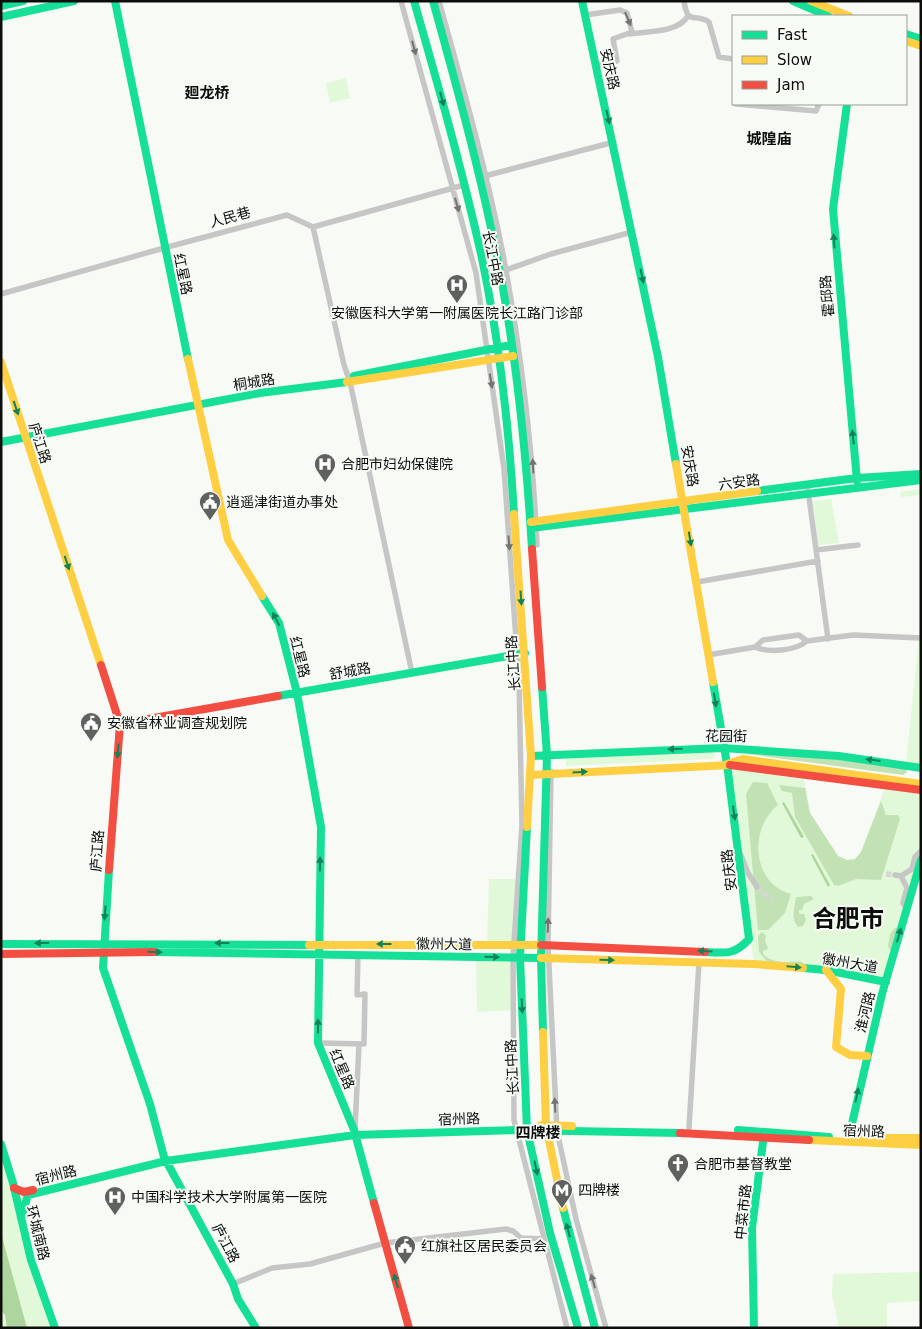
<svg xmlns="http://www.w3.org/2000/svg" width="922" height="1329" font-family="'DejaVu Sans','Noto Sans SC',sans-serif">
	<rect width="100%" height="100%" fill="#f8faf6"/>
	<path fill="#e1f9d8" d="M346,78L350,98L330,103L326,83Z
		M921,489V495L901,497L900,492Z
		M831,499L839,543L818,545L813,501Z
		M921,617V768L906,765Z
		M713,750L716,756L712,759L566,766V756Z
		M727,764L803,773L810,813L838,856L847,860L855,859L861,852L886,785L921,790V860L886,982L754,964Z
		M489,879H519L515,945H487Z
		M476,957H513V1010L477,1012Z
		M1,1161L12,1185L26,1195C24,1242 40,1284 53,1328H1Z
		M921,1272V1301L887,1303V1328H839L832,1294L833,1274Z"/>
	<path fill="#c2e1b5" d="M746,747L906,769L907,772L903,775L747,754Z
		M753,782L767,783L778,805C749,828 751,883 791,894L785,913L768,930H758L746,794Z
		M779,785L805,788L810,813L838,856L847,860L855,859L861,852L881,801L886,815H898L900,819L881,880L856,879L838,886L834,885L795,817L792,793L782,791Z
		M811,896L814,899L804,904L802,910L798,911L800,914H804L806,920L803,926L798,927C790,917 795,908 796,897Z
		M899,927L893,953L888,947L890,934L895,928Z
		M762,932L766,936L765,941L768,949L763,951V954C774,965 787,961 802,962L805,965L769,964L759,952L758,936Z
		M835,963L849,964L852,969L828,967Z"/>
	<path fill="#aed59e" d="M784,802L804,837L801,838L782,803Z
		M813,854L830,885L828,887L811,855Z
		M1,1233L27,1328H7L5,1315L1,1310Z"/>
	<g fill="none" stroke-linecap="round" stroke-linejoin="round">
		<path stroke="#d5d7d3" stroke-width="5.5" stroke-dasharray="5.5 3" stroke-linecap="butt" d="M886,874L895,875
			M757,887L772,900"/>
		<path stroke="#c7c6c6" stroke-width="5.5" d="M401,1L476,273L504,469L519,682L522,825L513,957L514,1120L567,1328
			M439,1C464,90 489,179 506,270C522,361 533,453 537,545
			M684,1C688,27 694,12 709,22L719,57L733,59
			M585,15L620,10L627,13L632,32L613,39L617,61L596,66
			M629,34C647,31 678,33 688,16
			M736,104L816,111L819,104
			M485,176L614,142
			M313,227L344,365L350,382L412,673
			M506,270L551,254L632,232
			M1,294L164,248L287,215L313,227L464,185
			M808,490L828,639
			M816,550L858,545
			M697,582L818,561
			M755,647C769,653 795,651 807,641
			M708,655L755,647L763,640L799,635L807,641L853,635L921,638
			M551,771L548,945L557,1131L576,1219L606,1328
			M740,853L748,873L757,887
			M895,875L901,876L912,869L915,857L921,851
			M901,876L907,888L903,903L907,909
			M318,1043L364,1044L365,994L357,995L358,955
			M355,1128L359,1044
			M689,1128L699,962
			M233,1284L272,1268L310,1264L385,1243L506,1229L513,1231L521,1238L544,1239"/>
		<path stroke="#16e098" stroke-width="8" d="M115,1L188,359
			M414,1C438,85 462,169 481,254C499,338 509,427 514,514
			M433,1C456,84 479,167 496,252C516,349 526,450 532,549
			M582,1L658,357L676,464
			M793,1L828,16
			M1,6L23,1
			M1,17L74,1
			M906,34L921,39
			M847,104L833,209L857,481
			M354,376L511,345
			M1,442L260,393L347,382
			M757,491L857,478L921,474
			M531,528L921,480
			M262,596L279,623L297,693L321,827L318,1043L354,1130L374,1203
			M542,687L547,755L541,958L543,1032
			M278,696L525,653
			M531,756L723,748L839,756L921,768
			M527,827L520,957L527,1130L550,1233L578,1328
			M109,870L103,968L150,1104L164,1157L233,1284L238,1299L256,1328
			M1,944L309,945
			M154,952L541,958
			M705,952C725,953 735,955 749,939L727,764L713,682
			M803,968L826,970L886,982
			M738,1130L829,1137
			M848,1141L882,994L921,860
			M1,1144L13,1183L31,1260L55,1328
			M563,1208L595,1328
			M21,1218L28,1195L166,1161L355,1135L516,1130L680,1133
			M754,1328L752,1228L764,1134"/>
		<path stroke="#ffcf43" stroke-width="8" d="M811,1L849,16
			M906,41L921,46
			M188,359L228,540L262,596
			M1,362L101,665
			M347,382L513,356
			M676,464L713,682
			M514,514L531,756L527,827
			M531,522L757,491
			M727,764L743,759L921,784
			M531,775L730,765
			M309,945H541
			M541,958L754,964L803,968
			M826,970L841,989L836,1047L850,1055L867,1056
			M543,1032L546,1126L563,1208
			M541,1125L572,1126
			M850,1138H921
			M809,1140L921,1145"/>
		<path stroke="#f24e42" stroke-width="8" d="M532,549L542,687
			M101,665L120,724L109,870
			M120,724L278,696
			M730,765L921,790
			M541,945L705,952
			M1,954L154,952
			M680,1133L809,1140
			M14,1188L24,1192L33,1190
			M374,1203L409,1328"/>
	</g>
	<defs><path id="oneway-solid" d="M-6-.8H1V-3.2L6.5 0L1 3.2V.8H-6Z" transform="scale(1.25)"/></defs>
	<g fill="#737372">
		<use href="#oneway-solid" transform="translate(628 19) rotate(67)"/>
		<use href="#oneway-solid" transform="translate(414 48) rotate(75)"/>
		<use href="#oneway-solid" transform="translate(457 205) rotate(74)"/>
		<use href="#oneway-solid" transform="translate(491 381) rotate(81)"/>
		<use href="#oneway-solid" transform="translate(533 466) rotate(-93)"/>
		<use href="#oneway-solid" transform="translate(509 543) rotate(86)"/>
		<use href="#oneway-solid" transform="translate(548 925) rotate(-88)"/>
		<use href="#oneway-solid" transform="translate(555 1105) rotate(-93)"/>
		<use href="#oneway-solid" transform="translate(593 1281) rotate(-106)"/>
	</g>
	<g fill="#128259">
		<use href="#oneway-solid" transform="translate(442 99) rotate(75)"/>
		<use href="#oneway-solid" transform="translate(608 117) rotate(77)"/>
		<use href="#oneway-solid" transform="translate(834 241) rotate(-94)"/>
		<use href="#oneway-solid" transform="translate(642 276) rotate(78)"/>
		<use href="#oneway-solid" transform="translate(16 408) rotate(72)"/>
		<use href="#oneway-solid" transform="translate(853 437) rotate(-96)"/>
		<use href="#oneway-solid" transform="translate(690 539) rotate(81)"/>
		<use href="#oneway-solid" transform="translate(67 563) rotate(72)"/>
		<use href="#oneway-solid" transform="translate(521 598) rotate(86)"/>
		<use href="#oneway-solid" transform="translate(276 619) rotate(-117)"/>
		<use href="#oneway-solid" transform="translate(715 700) rotate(81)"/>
		<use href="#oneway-solid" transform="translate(675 749) rotate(179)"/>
		<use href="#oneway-solid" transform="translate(118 751) rotate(95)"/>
		<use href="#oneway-solid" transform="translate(873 760) rotate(-173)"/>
		<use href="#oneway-solid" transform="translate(580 772) rotate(-4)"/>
		<use href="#oneway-solid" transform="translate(734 813) rotate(82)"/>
		<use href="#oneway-solid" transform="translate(320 864) rotate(-89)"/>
		<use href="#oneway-solid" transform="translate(105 913) rotate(94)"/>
		<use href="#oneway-solid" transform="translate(899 935) rotate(-74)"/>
		<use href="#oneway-solid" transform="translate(42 943) rotate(179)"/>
		<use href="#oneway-solid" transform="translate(222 943) rotate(-180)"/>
		<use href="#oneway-solid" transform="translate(384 944) rotate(-180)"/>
		<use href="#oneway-solid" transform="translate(705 951) rotate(-177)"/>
		<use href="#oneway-solid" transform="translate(155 952) rotate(1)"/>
		<use href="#oneway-solid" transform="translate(492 957) rotate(1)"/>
		<use href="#oneway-solid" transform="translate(607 960) rotate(2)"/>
		<use href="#oneway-solid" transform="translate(794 967) rotate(5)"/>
		<use href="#oneway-solid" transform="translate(522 1006) rotate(87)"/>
		<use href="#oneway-solid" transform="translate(318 1026) rotate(-90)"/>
		<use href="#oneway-solid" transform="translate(857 1095) rotate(-78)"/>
		<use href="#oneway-solid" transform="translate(536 1168) rotate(78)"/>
		<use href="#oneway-solid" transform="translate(568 1230) rotate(-105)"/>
		<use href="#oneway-solid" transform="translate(396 1281) rotate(-106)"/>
	</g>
	<defs>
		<g id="hospital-pin" transform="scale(1.125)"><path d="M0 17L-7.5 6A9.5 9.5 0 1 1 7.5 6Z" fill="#5f615e" stroke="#f7fbf5"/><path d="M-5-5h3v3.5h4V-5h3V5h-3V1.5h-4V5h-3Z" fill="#fff"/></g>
		<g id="civic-pin" transform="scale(1.125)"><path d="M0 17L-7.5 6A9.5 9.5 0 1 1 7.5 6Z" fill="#5f615e" stroke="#f7fbf5"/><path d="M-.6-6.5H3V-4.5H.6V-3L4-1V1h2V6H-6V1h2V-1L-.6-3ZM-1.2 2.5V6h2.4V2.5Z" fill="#fff"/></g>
		<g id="church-pin" transform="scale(1.125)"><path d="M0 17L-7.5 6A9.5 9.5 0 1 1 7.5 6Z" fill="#5f615e" stroke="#f7fbf5"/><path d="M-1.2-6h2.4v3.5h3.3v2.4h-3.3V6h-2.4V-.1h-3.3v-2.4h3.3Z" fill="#fff"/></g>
		<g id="metro-pin" transform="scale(1.125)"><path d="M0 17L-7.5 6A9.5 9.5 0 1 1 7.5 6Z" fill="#5f615e" stroke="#f7fbf5"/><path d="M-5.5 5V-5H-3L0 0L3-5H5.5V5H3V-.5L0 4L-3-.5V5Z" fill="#fff"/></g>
	</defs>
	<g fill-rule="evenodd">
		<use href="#hospital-pin" x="457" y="285"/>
		<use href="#hospital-pin" x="325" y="464"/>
		<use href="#civic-pin" x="210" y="502"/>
		<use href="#civic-pin" x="91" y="723"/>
		<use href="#church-pin" x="678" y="1164"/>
		<use href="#metro-pin" x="562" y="1190"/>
		<use href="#hospital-pin" x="115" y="1197"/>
		<use href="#civic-pin" x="405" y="1246"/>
	</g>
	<g text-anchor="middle" stroke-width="4" stroke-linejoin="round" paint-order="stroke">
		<g font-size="14" fill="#0d0e0c" stroke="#f7fbf5">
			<text transform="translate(610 69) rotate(77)" y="5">安庆路</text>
			<text transform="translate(230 217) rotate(-15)" y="5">人民巷</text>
			<text transform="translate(493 258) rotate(79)" y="5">长江中路</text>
			<text transform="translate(183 274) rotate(78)" y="5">红星路</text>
			<text transform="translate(827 296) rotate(-95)" y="5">霍邱路</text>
			<text transform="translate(254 382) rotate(-9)" y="5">桐城路</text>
			<text transform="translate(40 443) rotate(72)" y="5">庐江路</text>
			<text transform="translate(690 466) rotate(80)" y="5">安庆路</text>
			<text transform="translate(739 482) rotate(-8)" y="5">六安路</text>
			<text transform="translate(300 657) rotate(76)" y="5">红星路</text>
			<text transform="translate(513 663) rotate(-94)" y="5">长江中路</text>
			<text transform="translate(350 671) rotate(-10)" y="5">舒城路</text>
			<text transform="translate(726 736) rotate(1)" y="5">花园街</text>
			<text transform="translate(97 851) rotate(-86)" y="5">庐江路</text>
			<text transform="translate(729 870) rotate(-97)" y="5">安庆路</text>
			<text transform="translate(444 944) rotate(1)" y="5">徽州大道</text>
			<text transform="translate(850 963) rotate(10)" y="5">徽州大道</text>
			<text transform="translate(865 1012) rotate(-76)" y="5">淮河路</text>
			<text transform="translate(512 1067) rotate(-93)" y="5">长江中路</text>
			<text transform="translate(342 1069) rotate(67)" y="5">红星路</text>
			<text transform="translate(459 1119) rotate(-2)" y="5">宿州路</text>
			<text transform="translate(864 1131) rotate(2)" y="5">宿州路</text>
			<text transform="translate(56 1175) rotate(-14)" y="5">宿州路</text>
			<text transform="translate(743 1212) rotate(-84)" y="5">中菜市路</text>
			<text transform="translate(38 1233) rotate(76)" y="5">环城南路</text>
			<text transform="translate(226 1243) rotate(62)" y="5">庐江路</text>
		</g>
		<g font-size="14" fill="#0d0e0c" stroke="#f7fbf5" text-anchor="start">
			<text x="457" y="318" text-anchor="middle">安徽医科大学第一附属医院长江路门诊部</text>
			<text x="341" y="469">合肥市妇幼保健院</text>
			<text x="226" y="507">逍遥津街道办事处</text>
			<text x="107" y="728">安徽省林业调查规划院</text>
			<text x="694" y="1169">合肥市基督教堂</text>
			<text x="578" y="1195">四牌楼</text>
			<text x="131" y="1202">中国科学技术大学附属第一医院</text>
			<text x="421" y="1251">红旗社区居民委员会</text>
		</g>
		<g font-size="15" font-weight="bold" fill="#0d0e0c" stroke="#f7fbf5">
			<text x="207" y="98">廻龙桥</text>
			<text x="769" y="144">城隍庙</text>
			<text x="538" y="1138">四牌楼</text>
		</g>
		<g font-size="24" font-weight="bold" fill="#0d0e0c" stroke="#f7fbf5">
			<text x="848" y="927">合肥市</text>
		</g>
	</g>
	<rect width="922" height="1329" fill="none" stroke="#0d0e0c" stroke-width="5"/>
	<rect x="732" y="15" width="175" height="90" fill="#f7fbf5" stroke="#999c98"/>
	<rect x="742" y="31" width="25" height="8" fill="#16e098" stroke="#999c98"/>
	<text x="777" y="40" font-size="15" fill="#0d0e0c">Fast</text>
	<rect x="742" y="56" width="25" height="8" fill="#ffcf43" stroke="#999c98"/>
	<text x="777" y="65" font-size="15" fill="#0d0e0c">Slow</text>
	<rect x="742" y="81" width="25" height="8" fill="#f24e42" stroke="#999c98"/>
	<text x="777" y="90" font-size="15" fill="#0d0e0c">Jam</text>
</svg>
